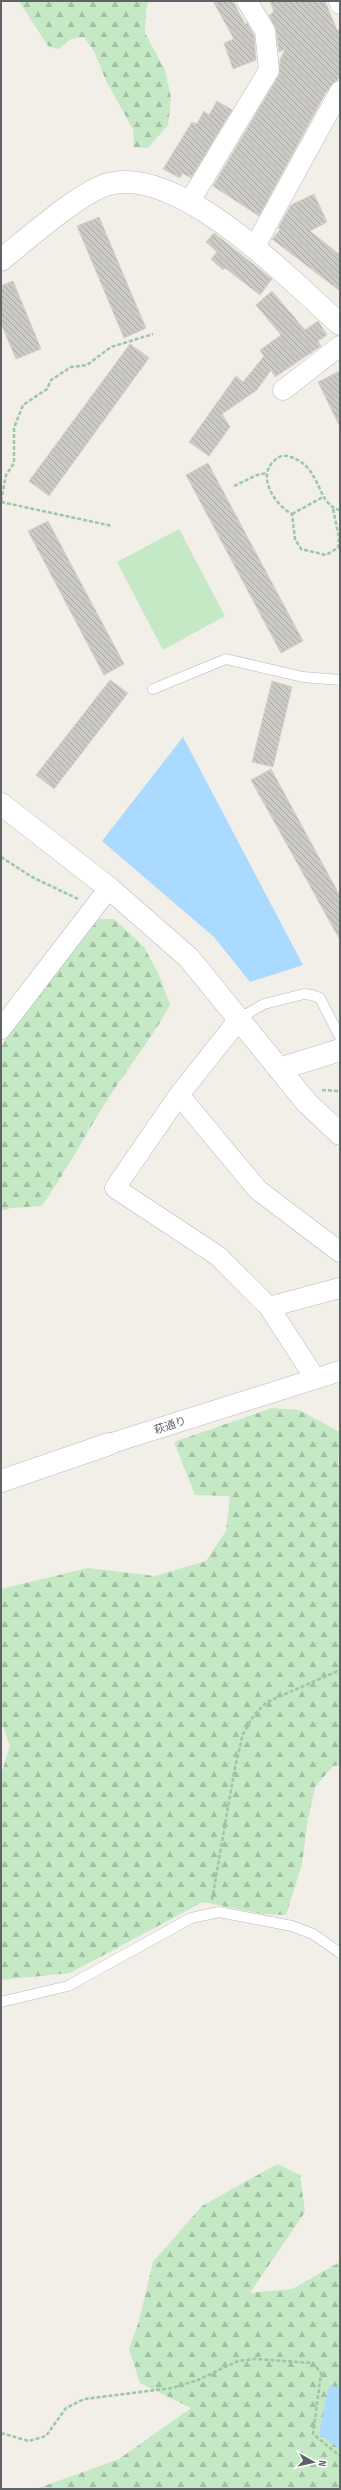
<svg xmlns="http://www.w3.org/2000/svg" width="341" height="2490" font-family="'Sofia Sans Condensed','Noto Sans JP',sans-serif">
	<defs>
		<pattern id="forest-firs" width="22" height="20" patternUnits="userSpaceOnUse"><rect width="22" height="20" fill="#c5e8c5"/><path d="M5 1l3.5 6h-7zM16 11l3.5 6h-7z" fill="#a3c0a4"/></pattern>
		<pattern id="building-back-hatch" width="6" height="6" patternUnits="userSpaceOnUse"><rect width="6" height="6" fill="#cccac5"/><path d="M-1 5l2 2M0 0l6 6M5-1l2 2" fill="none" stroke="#a9a8a4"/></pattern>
	</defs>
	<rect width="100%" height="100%" fill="#f1efe8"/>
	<path fill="#c5e8c5" d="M179,529L225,616L163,650L117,562Z"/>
	<path fill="url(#forest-firs)" d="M19,1H149L146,10L145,33L165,70L171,98L168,125L148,148L134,147L133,129L107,83L94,51L84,37L71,39L59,49L48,46Z
		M99,919H114L144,947L159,975L170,1005C153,1036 131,1064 111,1094C87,1131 67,1170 42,1206L11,1208L1,1211V1048L20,1012Z
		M272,1408L299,1410L340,1432L338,1465L340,1466V1765L333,1766L315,1787L308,1819L302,1864L286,1915L262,1914L203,1902L70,1973L1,1980V1775L10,1746L1,1722V1589L88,1568L155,1576L206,1561L226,1531L230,1496L195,1495L174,1442Z
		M277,2164L300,2175L305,2212L250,2293L292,2289L340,2262V2489H36L119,2459L191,2408L140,2383L129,2349L139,2321L153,2262L202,2206Z"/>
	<path fill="#aadaff" d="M183,737L303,965L250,982L214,937L102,841Z
		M329,2386L340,2387V2449L319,2434Z"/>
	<path fill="url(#building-back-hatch)" stroke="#d6d1c6" d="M213,1H233L245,24L247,23L254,35L256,60L233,69L224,43L234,39Z
		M270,1H325L337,30H340V77L326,92L259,216L213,186L279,75L280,60L285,49L279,52L276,30L269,15L274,12Z
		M217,101L232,110L191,178L182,173L180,178L163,169L192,122L197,124L204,111L209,115Z
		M314,194L327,222L310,231L340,255V291L272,239L280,230L278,228L291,205Z
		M99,217L146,328L124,338L77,226Z
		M214,233L272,279L260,295L225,268L223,270L211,259L217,252L206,242Z
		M13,281L41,349L16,359L1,323V286Z
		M272,291L305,330L318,321L327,335L318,341L321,346L275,377L271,370L257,390L222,414L230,427L209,456L189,442L236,376L243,382L264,356L260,350L281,335L256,305Z
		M130,344L149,358L49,496L29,481Z
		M340,371V427L318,382Z
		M208,463L303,641L281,653L186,475Z
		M48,521L124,664L104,675L28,531Z
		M110,680L128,693L54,789L36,775Z
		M272,681L292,687L273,767L252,762Z
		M271,769L340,896V940L251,780Z"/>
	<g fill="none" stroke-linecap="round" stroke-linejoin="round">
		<g stroke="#b5b8bc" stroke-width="11">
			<path id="lane" d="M153,689L226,659L303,677L340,680
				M240,1018L264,1004L304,994L312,995L320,998L340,1037
				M1,2002L68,1986L191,1918L219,1912L292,1926L313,1934L340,1953"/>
		</g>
		<g stroke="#b5b8bc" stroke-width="21">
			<path id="street" d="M339,1L340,4
				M190,201L269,70L265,31L247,1
				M254,248L340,91
				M283,390L340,346
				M240,1018L179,1095L115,1188L218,1256L269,1307L315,1378
				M1,1029L109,888
				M179,1095L258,1190L340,1252
				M269,1307L340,1288
				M109,1444L340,1371"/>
		</g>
		<g stroke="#b6babf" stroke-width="23">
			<path id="secondary" d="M1,260C26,240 81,191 109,184C180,165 290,280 340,324
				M1,804L109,888L189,958L307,1103L340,1134
				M279,1069L340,1050
				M1,1481L109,1444"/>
		</g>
		<path stroke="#9cc7a9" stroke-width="2.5" stroke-dasharray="4 2" stroke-linecap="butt" d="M234,486L257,475L267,473
			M1,501L6,475L14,463V428L23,405L47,389L51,380L71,367L87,365L111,347L153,334
			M1,502L112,526
			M333,509L339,538L338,548L326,555L301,549L295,539L292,514C276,506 256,477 274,461C278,457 282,455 287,456C323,464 315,505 340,510
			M292,514L323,497
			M1,857L32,877L78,899
			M322,1090L340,1091
			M212,1900L235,1767L243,1734L254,1715L267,1702L340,1670
			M1,2433L29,2441L46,2436L66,2408L84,2399L172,2388L198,2380L238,2361L254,2359L313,2363L321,2373L313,2434L340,2456"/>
		<use href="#lane" stroke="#fff" stroke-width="10"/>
		<use href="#street" stroke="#fff" stroke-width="20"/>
		<use href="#secondary" stroke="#fff" stroke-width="22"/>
	</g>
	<g text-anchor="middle" stroke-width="4" stroke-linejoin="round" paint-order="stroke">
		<g font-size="11" fill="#5f6368" stroke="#fff">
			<text transform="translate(170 1425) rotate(-18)" y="4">萩通り</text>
		</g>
	</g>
	<rect width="341" height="2490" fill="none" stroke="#5f6368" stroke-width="4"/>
	<g transform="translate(313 2462) rotate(98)" stroke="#ffffff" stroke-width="3" paint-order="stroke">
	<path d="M0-3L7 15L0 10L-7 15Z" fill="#5f6368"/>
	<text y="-6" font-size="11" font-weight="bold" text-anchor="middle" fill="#5f6368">N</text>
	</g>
</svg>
